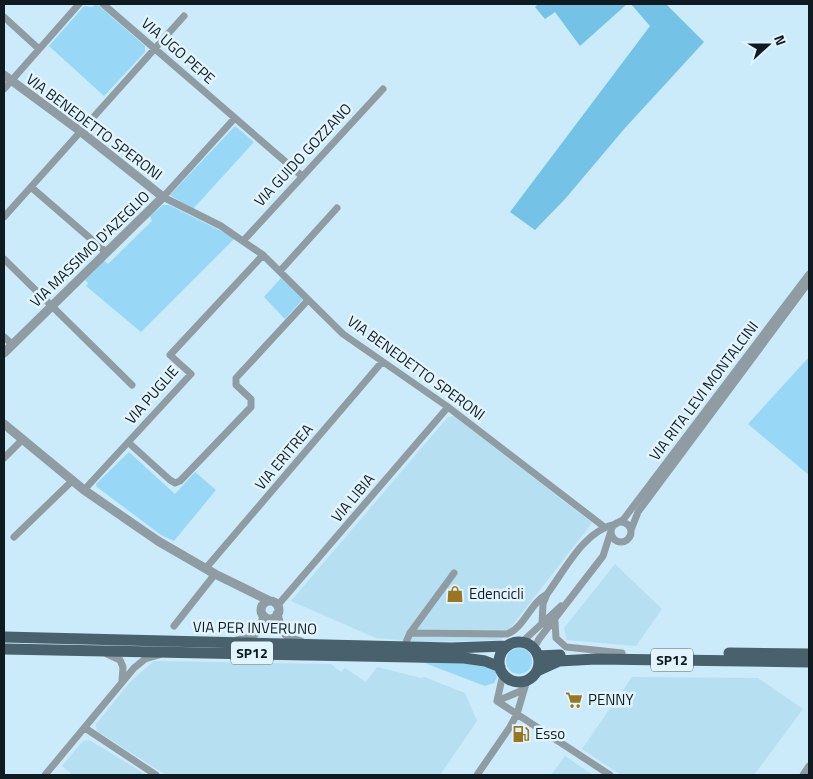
<svg xmlns="http://www.w3.org/2000/svg" width="813" height="779" font-family="'Titillium Web',sans-serif">
	<rect width="100%" height="100%" fill="#cbeafa"/>
	<path fill="#b7dff2" d="M454,416L592,523L501,640L421,642L376,638L291,601L448,417Z
		M615,564L662,609L636,646L567,640L564,628Z
		M154,661L331,664L341,672L345,668L366,682L377,667L421,678L424,677L465,693L477,721L440,775H166L97,731L96,724L131,681Z
		M632,677L758,678L803,709L754,775H621L582,749Z
		M89,740L137,769L143,774L73,775L62,766L83,741Z
		M565,756L593,775H551Z"/>
	<path fill="#98d8f6" d="M97,4L145,46V52L104,96L49,46L84,6L92,7Z
		M235,126L254,142L193,209L170,195Z
		M163,205H169L235,238L141,332L86,286L88,283L85,280L104,261L108,264L152,221L150,216Z
		M281,278L303,299L285,319L264,297Z
		M809,357V475L748,424Z
		M129,452L175,494L195,472L216,490L174,541L161,535L97,487L96,484Z
		M506 661a13 13 0 1 1 26 0a13 13 0 1 1-26 0Z
		M417,660L478,663L495,671L497,677L494,683L485,686Z"/>
	<path fill="#74c3e7" d="M538,4H627L580,46L555,12L545,19L535,7Z
		M631,4H666L704,42L625,128L565,199L535,230L510,212L650,26Z"/>
	<g fill="none" stroke-linecap="round" stroke-linejoin="round">
		<path stroke="#8f9ca3" stroke-width="7" d="M103,4L302,176
			M4,17L39,49
			M4,89L79,4
			M234,119L163,197L221,226L263,255L343,334L448,407L603,526
			M31,187L106,252
			M4,217L184,16
			M244,240L383,89
			M4,259L132,385
			M280,271L337,208
			M4,337L12,344
			M129,443L170,480L175,483L180,481L251,407V399L236,385V378L308,300
			M4,458L22,440
			M84,490L191,374L170,355L263,255
			M611 532a10 10 0 1 1 20 0a10 10 0 1 1-20 0Z
			M619,522L623,520L809,274
			M631,530L638,512L809,282
			M14,537L73,480
			M206,568L382,362
			M277,606L448,407
			M555,622L556,638L566,647L622,653
			M542,624L543,604L547,594C565,570 584,530 616,524
			M174,626L215,574
			M410,633L507,634C525,627 530,603 547,594
			M522,642L561,606
			M404,647L410,633L454,573
			M534,648L539,639L603,556L611,531
			M107,654L120,660L123,667L122,681
			M503,674L497,701L610,775
			M497,701L523,690
			M85,728L156,775
			M45,775L134,668L145,659L159,655
			M477,775L510,727L517,714L527,680
			M803,775L809,766"/>
		<path stroke="#8f9ca3" stroke-width="9" d="M4,75L80,131L163,197L4,353
			M4,424L84,490L158,541L215,574L270,601
			M261 610a9 9 0 1 1 18 0a9 9 0 1 1-18 0Z
			M277,614C280,629 285,638 301,642
			M237,641C252,638 261,632 264,616"/>
		<path stroke="#49616c" stroke-width="11" d="M4,637L451,648L506,646
			M499 662a20 20 0 1 1 40 0a20 20 0 1 1-40 0Z
			M4,649L464,658L485,661L500,667
			M729,653L809,654
			M538,656L560,655
			M537,671L559,661L596,659L809,662"/>
	</g>
	<defs>
		<g id="shop-bare" transform="scale(1.35)"><path d="M-5-2.5h2.3a2.7 3.5 0 0 1 5.4 0H5L5.5 6h-11ZM-1.5-2.5h3a1.5 2.3 0 0 0-3 0Z" fill="#9b7621" stroke="#e2f5ff" stroke-width="2.5" paint-order="stroke"/></g>
		<g id="supermarket-bare" transform="scale(1.35)"><path d="M-6-5.5h2.5l.6 2H6L4.5 2H-2.5L-4.4-4H-6ZM-1.5 3.2a1.3 1.3 0 1 0 .1 0ZM3 3.2a1.3 1.3 0 1 0 .1 0Z" fill="#9b7621" stroke="#e2f5ff" stroke-width="2.5" paint-order="stroke"/></g>
		<g id="fuel-bare" transform="scale(1.35)"><path d="M-5.5-6h7V0h2V4h1.3V-2.5L3-4.5l.8-.8L6-3V5H2.5V1h-1V6h-7ZM-4.2-4.7v3.2H.2V-4.7Z" fill="#9b7621" stroke="#e2f5ff" stroke-width="2.5" paint-order="stroke"/></g>
	</defs>
	<g fill-rule="evenodd">
		<use href="#shop-bare" x="455" y="594"/>
		<use href="#supermarket-bare" x="574" y="700"/>
		<use href="#fuel-bare" x="521" y="734"/>
	</g>
	<g text-anchor="middle" stroke-width="5" stroke-linejoin="round" paint-order="stroke">
		<g fill="#e2f5ff" stroke="#4f5c64" stroke-width="1">
			<rect x="231" y="641.5" width="42" height="23" rx="4"/>
			<rect x="651" y="648.5" width="42" height="23" rx="4"/>
		</g>
		<g font-size="14" font-weight="bold" fill="#101b21">
			<text x="252" y="658">SP12</text>
			<text x="672" y="665">SP12</text>
		</g>
		<g font-size="15" fill="#101b21" stroke="#e2f5ff">
			<text transform="translate(178 51) rotate(41)" y="5">VIA UGO PEPE</text>
			<text transform="translate(94 127) rotate(37)" y="5">VIA BENEDETTO SPERONI</text>
			<text transform="translate(303 155) rotate(-47)" y="5">VIA GUIDO GOZZANO</text>
			<text transform="translate(90 249) rotate(-44)" y="5">VIA MASSIMO D'AZEGLIO</text>
			<text transform="translate(416 368) rotate(36)" y="5">VIA BENEDETTO SPERONI</text>
			<text transform="translate(704 391) rotate(-53)" y="5">VIA RITA LEVI MONTALCINI</text>
			<text transform="translate(152 395) rotate(-49)" y="5">VIA PUGLIE</text>
			<text transform="translate(284 457) rotate(-50)" y="5">VIA ERITREA</text>
			<text transform="translate(353 498) rotate(-50)" y="5">VIA LIBIA</text>
			<text transform="translate(255 628) rotate(1)" y="5">VIA PER INVERUNO</text>
		</g>
		<g font-size="15" fill="#101b21" stroke="#e2f5ff" text-anchor="start">
			<text x="469" y="599">Edencicli</text>
			<text x="588" y="705">PENNY</text>
			<text x="535" y="739">Esso</text>
		</g>
	</g>
	<rect width="813" height="779" fill="none" stroke="#101b21" stroke-width="10"/>
	<g transform="translate(768 45) rotate(69)" stroke="#e2f5ff" stroke-width="4" paint-order="stroke">
	<path d="M0-4L9 19L0 12L-9 19Z" fill="#101b21"/>
	<text y="-8" font-size="14" font-weight="bold" text-anchor="middle" fill="#101b21">N</text>
	</g>
</svg>
